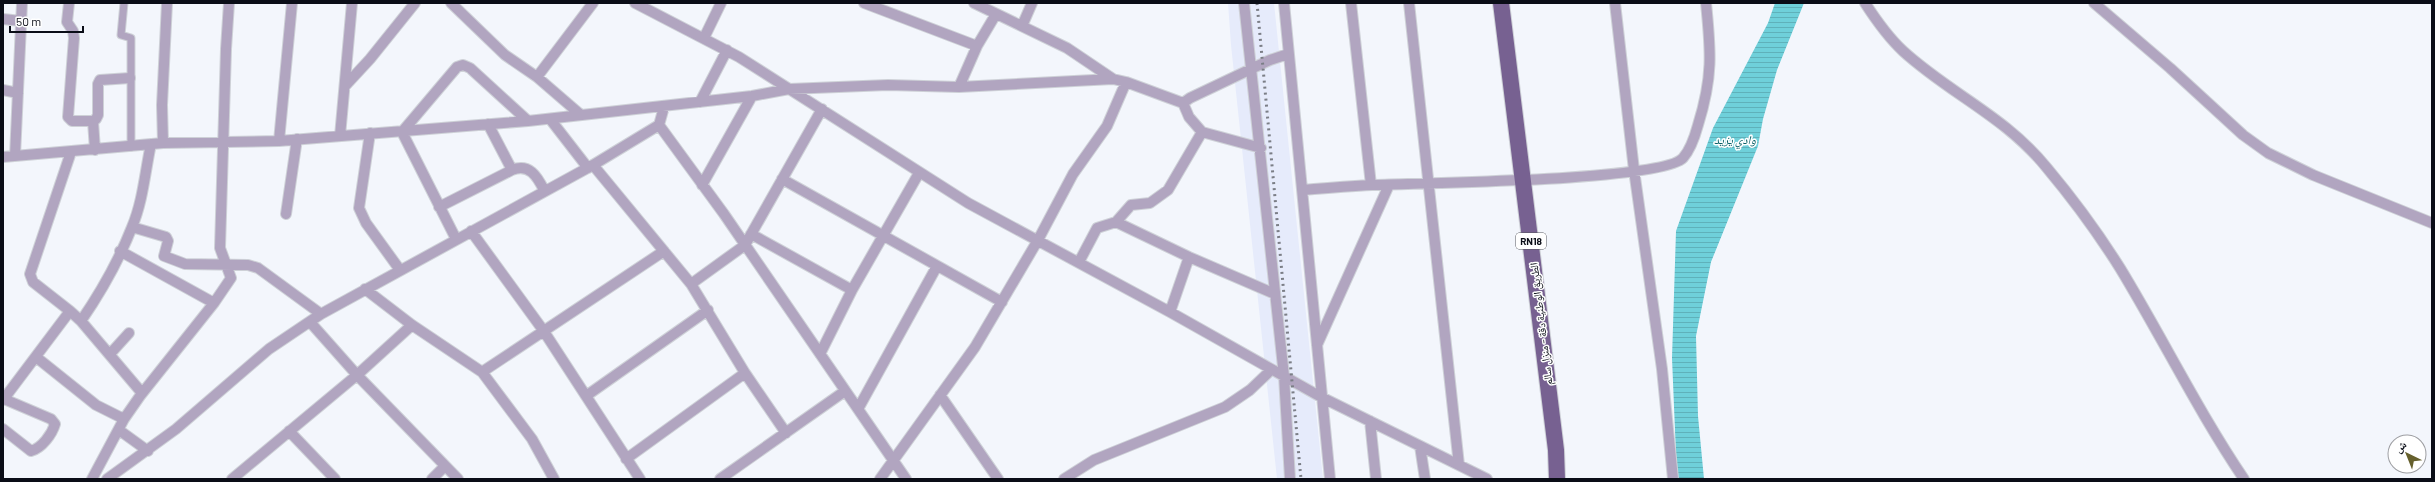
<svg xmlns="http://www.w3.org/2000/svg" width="2435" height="482" font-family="Barlow,'Noto Naskh Arabic',sans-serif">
	<defs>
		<pattern id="water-rules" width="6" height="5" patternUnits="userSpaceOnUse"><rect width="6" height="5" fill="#6fd0da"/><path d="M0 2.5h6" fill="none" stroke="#5fb1ba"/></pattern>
	</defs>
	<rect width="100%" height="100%" fill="#f3f6fc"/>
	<path fill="#e6ebfb" d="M1228,3H1274L1323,479H1277L1231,45Z"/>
	<path fill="url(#water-rules)" d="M1775,3H1804L1777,70L1763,119L1758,146L1711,262L1696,336L1698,416L1704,479H1677L1672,358L1676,231L1713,128L1768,23Z"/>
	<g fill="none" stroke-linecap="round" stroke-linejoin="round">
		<g stroke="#ced1d7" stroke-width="9">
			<path id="pedestrian" d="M124,3L121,35L131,38V147"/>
		</g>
		<g stroke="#ced1d7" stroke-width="12">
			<path id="minor" d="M69,3L67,22L73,31L74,38L68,117L72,121H93L95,150
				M451,3L505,55L537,77L581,115
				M635,3L739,57L968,203L1170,312L1321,397L1487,479
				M864,3L977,46
				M974,3L1067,48L1113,79L1126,82L1183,103L1190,98L1270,60L1288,54
				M1244,3L1284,376L1290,479
				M1284,3L1330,479
				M1351,3L1371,185
				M1409,3L1459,465
				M1615,3L1634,170L1662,369L1673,479
				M1865,3C1876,20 1888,37 1903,51C1950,94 2005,116 2047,168C2073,199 2098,233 2120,268C2162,337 2198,411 2244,479
				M2094,3L2170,68L2243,135L2268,153L2313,175L2432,223
				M3,19L21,21
				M1022,26L1032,3
				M704,38L721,3
				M537,77L593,3
				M345,86L370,59L415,3
				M959,87L977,46L996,14
				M3,90L18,93
				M700,102L727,50
				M1183,103L1189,117L1202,132L1261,148
				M664,107L659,125L724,214L906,479
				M550,119L588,168
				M93,121L96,119L98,115V84L100,80L130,78
				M488,124L512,170C529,163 537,176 544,190
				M370,133L359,208L366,223L400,270
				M340,136L352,3
				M279,141L292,3
				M163,143L162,105L167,3
				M15,156L22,3
				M3,157L163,143L279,141L528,121L752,96L789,89L888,85L959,87L1113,79
				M593,165L691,284L745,373L786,433
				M782,179L1002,302
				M702,185L752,96
				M1303,190C1326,188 1349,186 1372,185C1417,183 1662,181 1683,158C1691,149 1695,136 1698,125C1713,77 1711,52 1706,3
				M439,207L512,170
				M286,214L297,139
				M1116,222L1189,257L1275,294
				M132,227L166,237L168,241L164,256L185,264L248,265L258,268L321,314
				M471,231L543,330L640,479
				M751,234L852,290
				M456,239L402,132L457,67L463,65L470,68L528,121
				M120,251L214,303
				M1079,262L1097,228L1116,222L1131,205L1150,203L1168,190L1202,132
				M691,284L745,245L822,109
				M365,289L412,325L482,372L532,439L554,479
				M70,311L81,321L142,393
				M1170,312L1189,257
				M81,321C101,292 119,260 132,227C143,201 145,172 151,144
				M310,322L357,375L458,479
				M1317,345L1389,185
				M110,354L129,333
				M820,354L852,290L919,173
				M36,357L96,405L124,419
				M482,372L664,251
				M940,395L998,479
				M586,396L708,310
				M3,400L70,311L33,282L30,274L71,152
				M858,409L937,266
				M1370,421L1376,479
				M3,429L31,451C42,448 52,434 55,424L51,419L4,399
				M119,430L148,451
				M289,431L335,479
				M1420,446L1425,479
				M626,459L745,373
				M92,479L124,419L140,396L214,303L231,278L220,248L226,49L229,3
				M107,479L176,429L269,349L321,314L593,165L659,125
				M232,479L357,375L412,325
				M432,479L445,466
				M720,479L845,391
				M880,479L975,347L1038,240L1073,174L1107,126L1126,82
				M1064,479L1094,460L1225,407L1250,390L1271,370"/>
		</g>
		<g stroke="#ced1d7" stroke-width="18">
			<path id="primary" d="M1501,3L1556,450L1557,479"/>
		</g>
		<use href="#pedestrian" stroke="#b1a5c0" stroke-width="7"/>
		<use href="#minor" stroke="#b1a5c0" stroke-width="10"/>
		<use href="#primary" stroke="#776191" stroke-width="16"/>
		<path stroke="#7b7e86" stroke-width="3" stroke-dasharray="2 4" stroke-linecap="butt" d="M1257,3L1301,479"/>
	</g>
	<g text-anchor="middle" stroke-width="3" stroke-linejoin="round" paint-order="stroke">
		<rect fill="#fff" stroke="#54565d" stroke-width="1" x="1516" y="233" width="30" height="16" rx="3"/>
		<g font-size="10" font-weight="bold" fill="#0a0d17">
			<text x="1531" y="245">RN18</text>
		</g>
		<g font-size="11" fill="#0a0d17" stroke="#fff">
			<text transform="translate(1541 324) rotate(-97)" y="4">الطريق الوطنية دقة - منزل سالم</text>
		</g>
		<g font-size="12" font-style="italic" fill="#065f66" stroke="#fff">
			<text x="1735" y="144">وادي يزيد</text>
		</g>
	</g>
	<rect width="2435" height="482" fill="none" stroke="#0a0d17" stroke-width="8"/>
	<g transform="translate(2407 454) rotate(317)"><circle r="19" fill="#ffffff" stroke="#9d9ea2"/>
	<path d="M0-3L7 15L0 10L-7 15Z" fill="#66602d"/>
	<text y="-6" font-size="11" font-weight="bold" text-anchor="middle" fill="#0a0d17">ش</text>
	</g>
	<path d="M10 26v6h73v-6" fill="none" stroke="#0a0d17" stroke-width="2"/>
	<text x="16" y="26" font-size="12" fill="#0a0d17" stroke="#ffffff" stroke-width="3" paint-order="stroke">50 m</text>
</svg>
